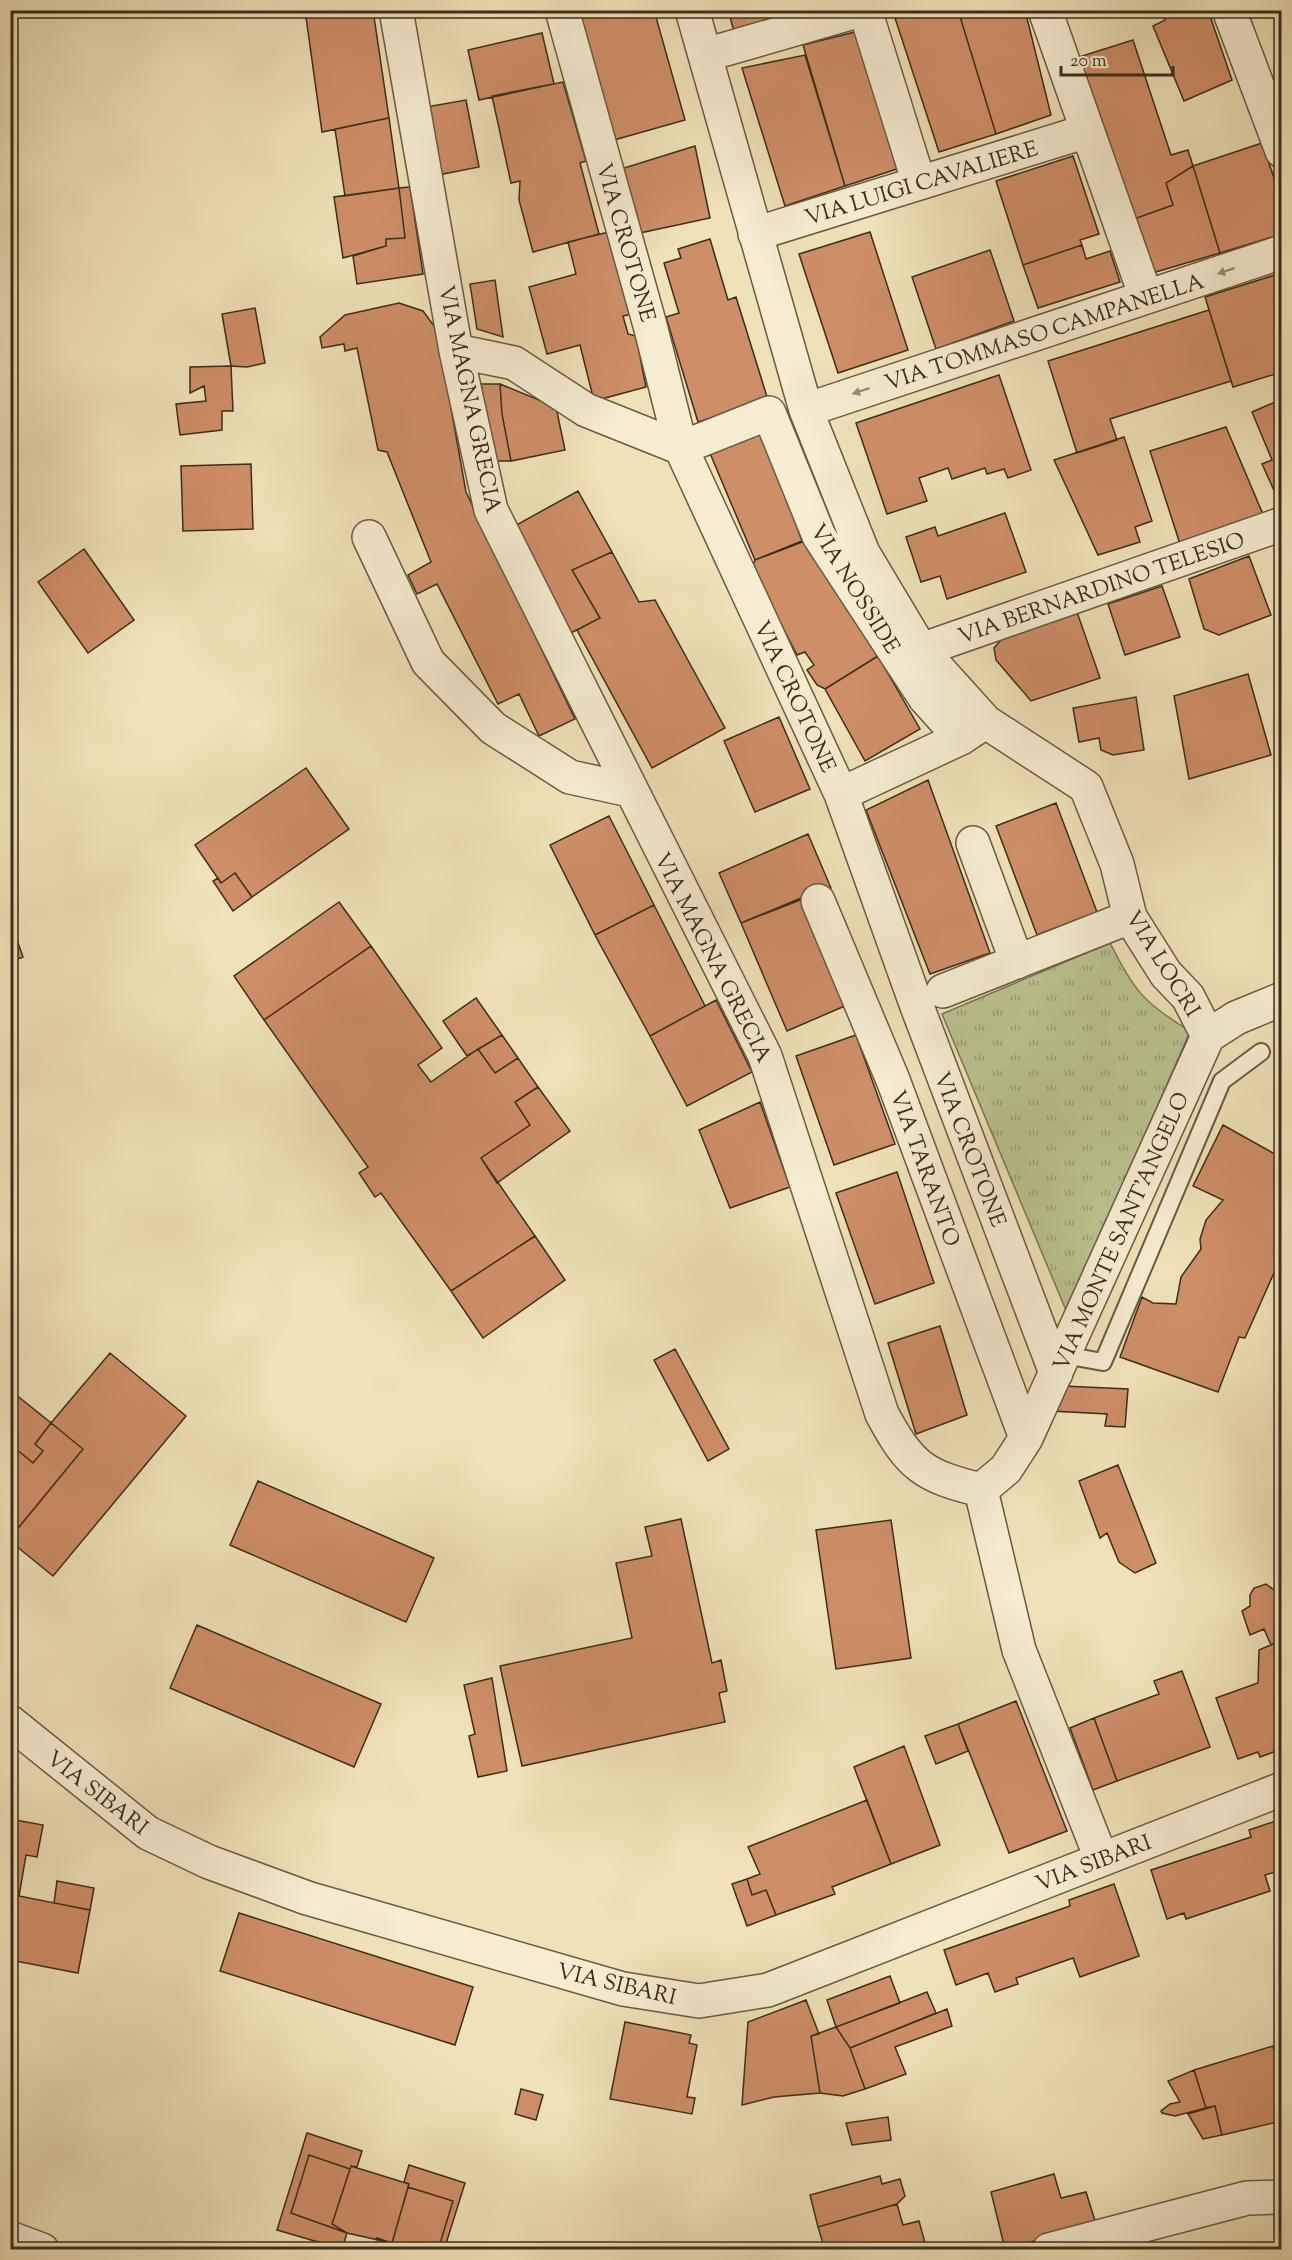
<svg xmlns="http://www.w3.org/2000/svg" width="1292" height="2260" font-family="'Sorts Mill Goudy',serif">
	<defs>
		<pattern id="park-tufts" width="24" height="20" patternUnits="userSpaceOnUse" patternTransform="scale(1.5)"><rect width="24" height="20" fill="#bac28e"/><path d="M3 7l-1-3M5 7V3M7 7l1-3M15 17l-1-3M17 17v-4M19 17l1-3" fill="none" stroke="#989e73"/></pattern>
	</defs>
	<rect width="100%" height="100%" fill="#efe1b8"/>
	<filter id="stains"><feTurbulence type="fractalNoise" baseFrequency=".00333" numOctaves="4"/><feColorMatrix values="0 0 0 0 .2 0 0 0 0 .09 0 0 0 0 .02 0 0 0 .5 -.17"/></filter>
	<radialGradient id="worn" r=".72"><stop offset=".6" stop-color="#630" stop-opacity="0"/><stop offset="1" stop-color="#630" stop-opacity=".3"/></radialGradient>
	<path fill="url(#park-tufts)" stroke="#7a7854" stroke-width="1.5" d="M1110,943C1135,991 1142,1002 1190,1031L1068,1315L942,1014Z"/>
	<path fill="#ce8e68" stroke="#3b2d19" stroke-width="1.5" d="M305,10H373L389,118L322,132Z
		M577,10H654L685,120L614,140Z
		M728,10H848L737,42Z
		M924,10H958L996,134L939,152L895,18Z
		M958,10H1025L1051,115L996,134Z
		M1161,10H1208L1232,80L1184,101L1153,26L1165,20Z
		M867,29L909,165L845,186L803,45Z
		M542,33L554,84L479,100L468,50Z
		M1133,40L1171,155L1188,150L1193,166L1166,183L1173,205L1131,220L1076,58Z
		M805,55L845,186L785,206L742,68Z
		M563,82L586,161L580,163L599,234L533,252L519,200L520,181L511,183L492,96Z
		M466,100L479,167L433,176L420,108Z
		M389,118L399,188L345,196L335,129Z
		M1262,143L1282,201V234L1220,253L1193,166Z
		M695,146L710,218L635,234L621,169Z
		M1073,156L1099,234L1080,240L1082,245L1023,265L996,181Z
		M1193,166L1220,253L1149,274L1131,220L1173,205L1166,183Z
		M410,187L423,274L357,284L353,256L386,246V239L405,238L399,188Z
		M399,188L405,238L386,239V246L343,258L334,197Z
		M609,232L632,314L623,316L628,334L636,336L646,387L594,401L580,345L547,354L529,287L576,274L568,242Z
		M870,232L908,350L838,373L799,254Z
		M710,239L728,300L736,297L768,400L698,422L666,317L679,313L664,263L681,258L678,249Z
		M1082,245L1086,259L1110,251L1120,282L1038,308L1023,265Z
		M990,250L1014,321L936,349L912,277Z
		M1281,273L1282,372L1233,387L1205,297Z
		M495,280L503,337L477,329L470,284Z
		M399,303L423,311L437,330L466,492L575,719L539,736L519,694L498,704L437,584L417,594L408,575L431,562L387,452L378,450L357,348L345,351L344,344L322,348L320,337L345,315Z
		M255,308L265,363L247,367L231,366L222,314Z
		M1209,310L1231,381L1110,419L1117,440L1077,453L1048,361Z
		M231,366L233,411H222V430L180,435L176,404L206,401L204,386L190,393V367Z
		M999,375L1031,470L1008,478L1004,469L987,474L985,468L952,479L948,468L919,478L927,501L887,514L856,423Z
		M481,384H500L502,414L511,461H494Z
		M500,384L556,407L565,450L511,461L502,414Z
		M1282,399V508L1262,464L1272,460L1252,412Z
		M1226,427L1265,519L1181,547L1150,451Z
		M762,429L802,541L755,560L709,451Z
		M1124,437L1152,521L1135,527L1140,542L1098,555L1054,460Z
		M251,464L253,529L183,531L181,466Z
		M578,491L612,552L572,570L600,618L569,634L511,528Z
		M1005,513L1026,572L947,599L940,576L921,582L906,537L935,527L938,536Z
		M810,539L833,587L878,656L825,689L817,685L807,670L814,665L805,652L797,655L752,568L755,560Z
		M84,549L134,620L88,653L38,582Z
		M612,552L639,602L655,600L725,728L652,768L577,630L600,618L572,570Z
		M1249,556L1271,615L1219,635L1204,629L1189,579Z
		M1162,586L1180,637L1125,655L1108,604Z
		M1077,612L1100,678L1031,701L996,660L994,648L1001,640Z
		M878,656L920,729L865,761L825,689Z
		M1248,674L1271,755L1189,779L1174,696Z
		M1136,697L1144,750L1113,755L1101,750L1099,738L1079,742L1073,708Z
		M779,717L810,789L755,812L724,741Z
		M306,768L349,829L252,897L235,873L221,883L195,845Z
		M928,780L990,953L930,974L866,810Z
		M1056,803L1097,912L1037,935L996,826Z
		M609,816L654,905L595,935L550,845Z
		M808,834L831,888L741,923L719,873Z
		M235,873L252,897L233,911L213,881L218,878L221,883Z
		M10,883L18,907L10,909Z
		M801,898L847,1005L787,1031L741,923Z
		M339,902L371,946L264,1020L234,976Z
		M654,905L705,1006L650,1036L595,935Z
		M10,920L23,957L10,962Z
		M371,946L442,1048L418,1065L431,1082L478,1049L495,1073L518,1058L538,1087L515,1102L530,1125L481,1158L535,1236L451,1291L381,1193L375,1197L359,1173L368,1167L264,1020Z
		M476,998L502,1035L467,1056L443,1021Z
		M716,1000L752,1072L687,1106L650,1036Z
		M502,1035L518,1058L495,1073L478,1049Z
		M856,1035L895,1144L834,1165L796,1056Z
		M538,1087L570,1131L497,1183L481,1158L530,1125L515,1102Z
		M760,1102L790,1187L730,1208L699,1130Z
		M1223,1125L1282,1158V1255L1245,1338L1239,1337L1218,1392L1120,1357L1142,1297L1153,1303L1176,1304L1181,1277L1201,1249L1200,1239L1206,1220L1223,1200L1193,1186Z
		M897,1172L934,1283L875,1304L836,1193Z
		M535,1236L565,1280L483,1338L451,1291Z
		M940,1326L967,1415L916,1434L888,1343Z
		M675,1349L729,1449L708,1461L654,1360Z
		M110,1353L186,1416L53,1576L10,1541V1538L83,1449L51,1423Z
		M1063,1386L1128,1389L1125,1427L1105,1426L1107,1414L1051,1411Z
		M10,1390L51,1423L35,1444L43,1451L33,1463L10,1444Z
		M51,1423L83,1449L15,1532L10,1528V1444L33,1463L43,1451L35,1444Z
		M1118,1465L1156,1563L1135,1573L1119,1562L1107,1533L1100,1538L1079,1481Z
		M258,1481L434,1558L406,1622L230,1545Z
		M681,1519L712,1663L721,1660L727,1691L719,1693L725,1722L522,1766L500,1666L632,1638L616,1563L652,1556L645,1527Z
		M891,1520L911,1658L836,1669L816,1530Z
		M1266,1584L1282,1596V1640L1271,1645L1264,1629L1250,1635L1242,1611L1250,1606V1595L1254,1588Z
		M197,1625L381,1704L354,1767L170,1688Z
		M1282,1640V1749L1260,1757L1258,1752L1238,1759L1216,1698L1258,1683L1259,1650Z
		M1182,1671L1210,1747L1117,1781L1094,1718L1159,1694L1154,1681Z
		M492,1678L507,1771L478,1777L469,1736L475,1734L464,1685Z
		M1016,1701L1067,1831L1009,1853L958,1724Z
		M1094,1718L1117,1781L1093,1790L1070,1728Z
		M958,1724L968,1751L936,1764L925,1736Z
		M904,1746L940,1845L891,1864L854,1767Z
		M867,1800L891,1864L832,1887L835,1894L776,1915L766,1890L752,1895L747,1879L760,1874L748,1847Z
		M10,1819L43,1825L37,1857L26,1855L19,1896L90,1910L78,1973L10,1960Z
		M1276,1821L1282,1840V1870L1265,1875L1270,1891L1186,1919L1184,1913L1167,1919L1151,1870L1251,1837L1249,1830Z
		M747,1879L752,1895L766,1890L776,1915L747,1926L732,1884Z
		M57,1881L94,1888L90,1910L54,1903Z
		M1114,1884L1139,1956L1080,1977L1073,1958L1016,1978L1018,1984L995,1992L988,1973L956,1985L944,1950L1070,1906L1069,1900Z
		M239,1913L473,1987L455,2045L220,1971Z
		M890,1976L900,2003L836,2027L827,2000Z
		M927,1992L936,2013L850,2048L836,2027Z
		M806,2000L819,2034L811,2036L820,2093L774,2097L742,2105L748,2022Z
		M947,2009L952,2026L895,2047L906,2074L865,2089L850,2048Z
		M625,2022L691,2035L689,2043L697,2045L687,2097L695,2098L692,2114L610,2099Z
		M836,2027L850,2048L865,2089L843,2096L820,2093L811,2036Z
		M1273,2046L1282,2083V2121L1222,2135L1215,2106L1206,2108L1194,2070Z
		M1194,2070L1206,2108L1175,2116L1162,2113L1161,2111L1170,2104L1180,2102L1168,2081Z
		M521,2089L543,2095L536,2120L515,2114Z
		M1215,2106L1222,2135L1203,2139L1188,2114Z
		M888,2117L891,2140L852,2145L846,2123Z
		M307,2133L362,2151L357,2167L351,2166L350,2169L309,2155L291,2213L347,2233L342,2249L277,2230Z
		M309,2155L350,2169L332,2224L347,2233L291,2213Z
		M409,2165L465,2183L444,2250H438L453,2201L408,2187L409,2184L404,2182Z
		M351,2166L409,2184L392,2243L347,2233L332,2224Z
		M1054,2174L1061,2198L1086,2192L1096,2224L1005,2249L991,2192Z
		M880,2176L882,2184L900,2179L905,2196L897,2204L818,2227L810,2195Z
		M408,2187L453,2201L438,2250H406L377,2238L392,2243Z
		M897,2204L903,2225L919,2221L927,2250H825L818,2227Z
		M377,2238L398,2246L406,2250H374Z"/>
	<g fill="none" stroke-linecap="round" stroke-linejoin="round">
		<g stroke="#685a41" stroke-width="20">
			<path id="service" d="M1064,1355L1103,1362L1222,1081L1261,1052"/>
		</g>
		<g stroke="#685a41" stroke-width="36">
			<path id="minor" d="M396,10L456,351L491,510L765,1056L882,1414C910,1466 923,1476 981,1490L1019,1650L1101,1858
				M562,10L651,329L681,448L841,794L915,1001L1056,1373
				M692,10L806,410L863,553L921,650L986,722L1086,787L1117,864L1130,917L1166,974L1188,997L1208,1036
				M865,10L919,183
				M1045,10L1146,297
				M1229,10L1282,151
				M705,55L861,10
				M755,234L1087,131
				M456,351L514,363L586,410L681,448L769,413L819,536L925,698L961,738
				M806,410L1282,252
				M369,537L428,662L493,728L570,777L630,790
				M921,650L1282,524
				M841,794L961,738L979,726
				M973,843L1017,962
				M818,901L893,1080L1026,1438
				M943,991L1130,917
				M981,1490L1006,1469L1026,1438L1208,1036L1236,1018L1282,999
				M10,2238L42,2250
				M1049,2250L1247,2198L1282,2197"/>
		</g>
		<g stroke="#685a41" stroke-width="36">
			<path id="tertiary" d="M10,1722L148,1833L209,1862L307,1898L623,1989L699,2001L768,1990L1282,1789"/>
		</g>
		<use href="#service" stroke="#f5ecd1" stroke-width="16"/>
		<use href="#minor" stroke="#f5ecd1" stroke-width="33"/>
		<use href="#tertiary" stroke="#f5ecd1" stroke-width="33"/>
	</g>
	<defs><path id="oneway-solid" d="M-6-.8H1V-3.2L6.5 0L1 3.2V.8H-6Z" transform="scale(1.5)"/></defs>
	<g fill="#988c75">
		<use href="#oneway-solid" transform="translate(1226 271) rotate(162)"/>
		<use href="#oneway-solid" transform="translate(861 391) rotate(162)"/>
	</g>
	<g text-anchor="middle" stroke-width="5" stroke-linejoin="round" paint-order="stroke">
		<g font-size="22" fill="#3b2d19" stroke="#f5ecd1">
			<text transform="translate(921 182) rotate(-17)" y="8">VIA LUIGI CAVALIERE</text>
			<text transform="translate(627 242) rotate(74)" y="8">VIA CROTONE</text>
			<text transform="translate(1044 331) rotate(-18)" y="8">VIA TOMMASO CAMPANELLA</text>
			<text transform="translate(471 399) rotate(78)" y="8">VIA MAGNA GRECIA</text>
			<text transform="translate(1101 587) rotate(-19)" y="8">VIA BERNARDINO TELESIO</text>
			<text transform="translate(856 588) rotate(58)" y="8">VIA NOSSIDE</text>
			<text transform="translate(796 696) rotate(65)" y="8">VIA CROTONE</text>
			<text transform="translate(714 957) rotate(63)" y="8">VIA MAGNA GRECIA</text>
			<text transform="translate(1164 963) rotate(58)" y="8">VIA LOCRI</text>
			<text transform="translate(971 1149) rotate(69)" y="8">VIA CROTONE</text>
			<text transform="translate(926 1168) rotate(70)" y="8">VIA TARANTO</text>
			<text transform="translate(1120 1231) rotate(-66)" y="8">VIA MONTE SANT'ANGELO</text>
			<text transform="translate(98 1792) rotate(38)" y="8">VIA SIBARI</text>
			<text transform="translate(1093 1862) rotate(-21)" y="8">VIA SIBARI</text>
			<text transform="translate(617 1983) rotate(13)" y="8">VIA SIBARI</text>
		</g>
	</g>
	<rect width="1292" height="2260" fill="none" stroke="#efe1b8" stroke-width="36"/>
	<rect x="12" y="12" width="1268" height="2236" fill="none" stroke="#3b2d19" stroke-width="3"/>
	<rect x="18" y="18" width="1256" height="2224" fill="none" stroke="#3b2d19" stroke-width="1.5"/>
	<path d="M1061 66v9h112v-9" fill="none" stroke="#3b2d19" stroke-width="3"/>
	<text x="1070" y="66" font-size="18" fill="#3b2d19" stroke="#f5ecd1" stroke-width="4.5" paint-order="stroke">20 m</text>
	<rect width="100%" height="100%" filter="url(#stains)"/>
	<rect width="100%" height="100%" fill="url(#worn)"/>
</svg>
